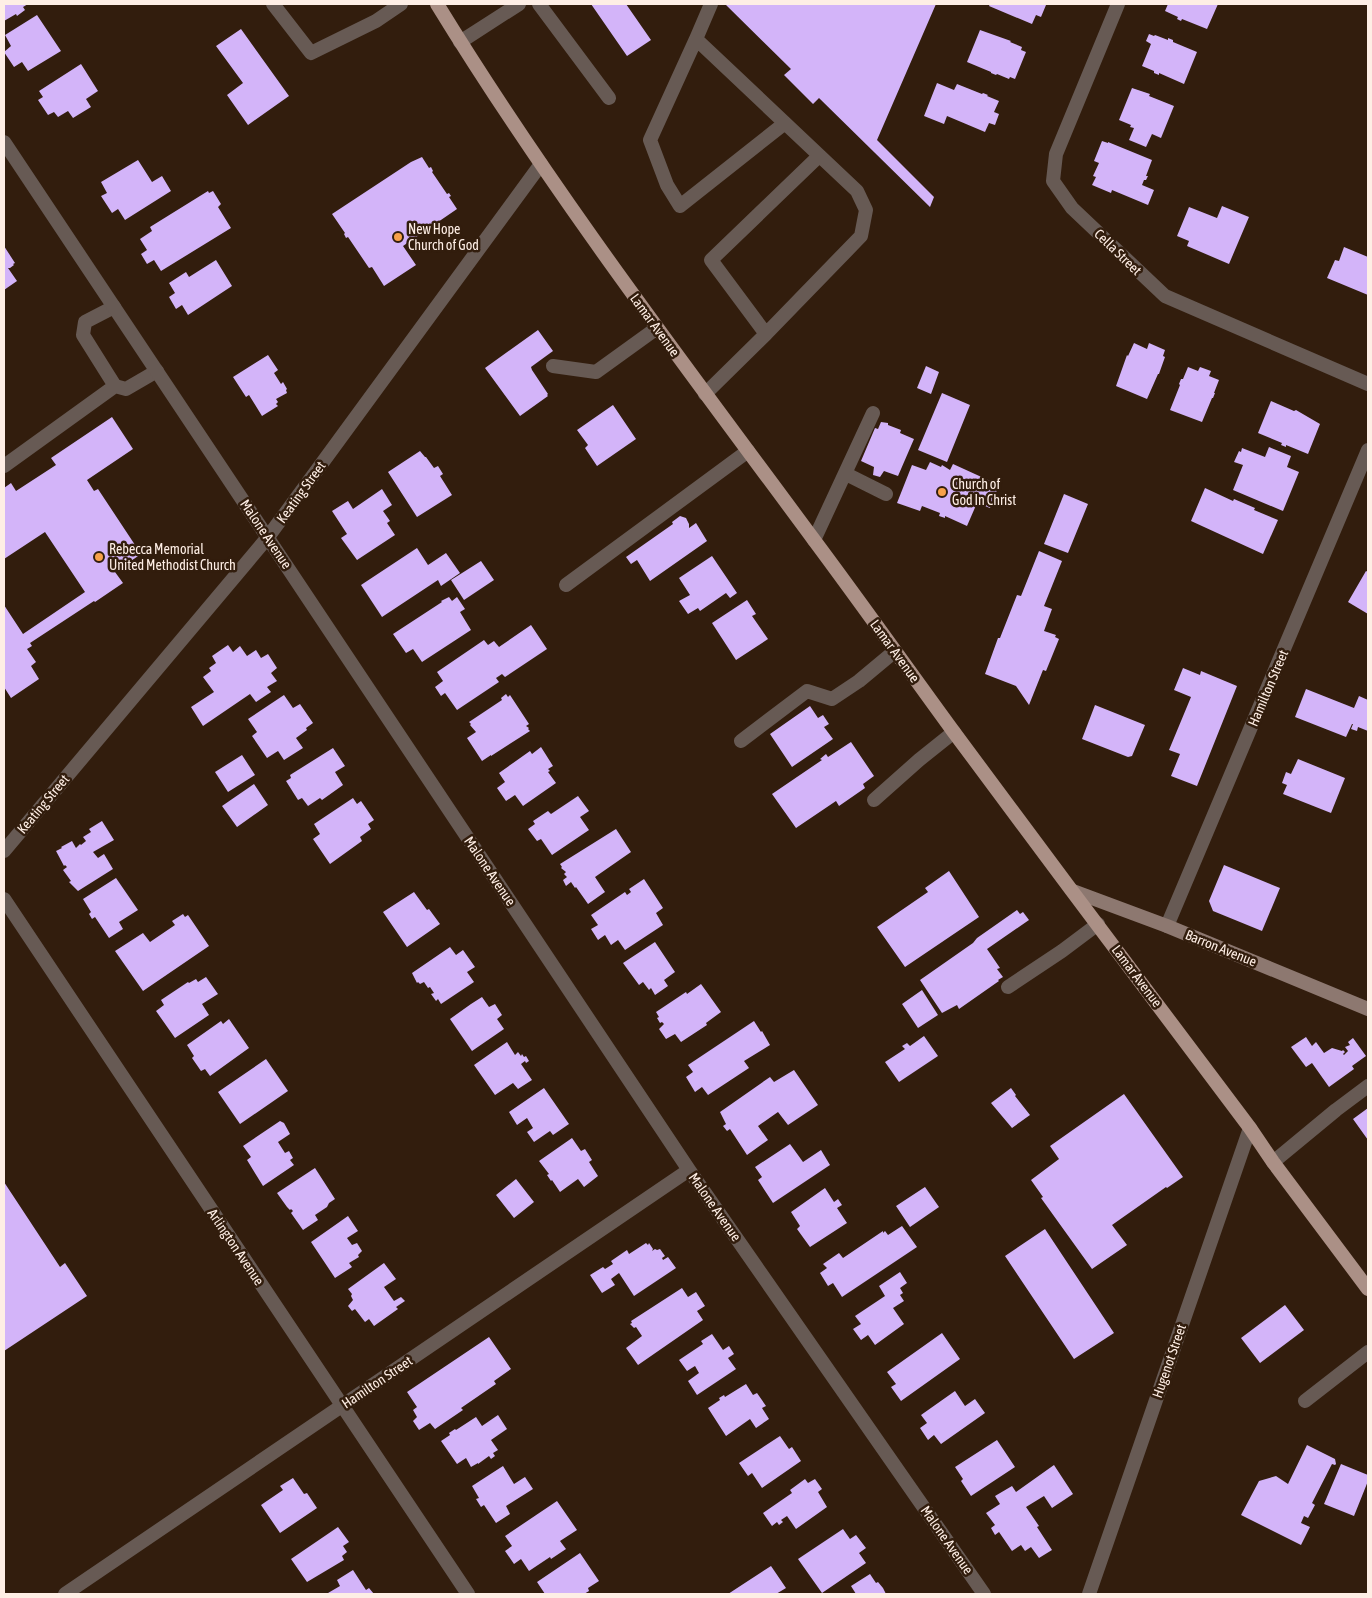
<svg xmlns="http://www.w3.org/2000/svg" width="1372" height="1598" font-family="'Asap Condensed',sans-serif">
	<rect width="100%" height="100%" fill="#321d0d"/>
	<path fill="#d3b4f9" d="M4,4H28L23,7L25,10L17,16L16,14L4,21Z
		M591,4H626L651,40L627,56Z
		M725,4H936L877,140L934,197L930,207L819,98L813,104L784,75L791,69Z
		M990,4H1042L1046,5L1041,17L1036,15L1032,24L989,6Z
		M1168,4H1218L1207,29L1182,19L1181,21L1177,19L1178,17L1165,11Z
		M37,15L61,51L28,71L22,62L14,67L4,52L11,46L5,35Z
		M241,29L289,96L248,125L227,95L243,83L216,46Z
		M980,30L1011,41L1010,42L1022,47L1021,50L1026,52L1015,79L1010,77L1009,79L997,74L996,75L991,73V72L967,62Z
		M1149,34L1154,36L1155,35L1168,40V38L1173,40V42L1197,52L1184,84L1159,73V75L1154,73V71L1142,66L1151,44L1146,41Z
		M81,64L98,91L86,99L91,107L73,118L68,111L58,117L54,112L48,115L38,100L43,97L39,91Z
		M937,83L954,90L957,84L982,94L983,93L988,95L987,96L999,101L994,112L999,114L995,125L989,123L985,132L947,116L944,124L924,116Z
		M1132,88L1150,94L1149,96L1174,106L1161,138L1152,134L1146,147L1129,140L1134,128L1130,127L1131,125L1119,120Z
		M1102,141L1108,143V142L1152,160L1146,176H1148L1146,180H1144L1142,185L1154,190L1148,205L1112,190L1111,193L1092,185L1096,177L1093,176L1099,163L1094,161Z
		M422,157L429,168L431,167L433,171L432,172L447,194L449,193L451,196L449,197L457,209L403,246L416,265L384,286L372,267L369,268L348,237L346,238L344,234L345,233L332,214L411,162Z
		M138,160L152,182L162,176L171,191L125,220L118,209L112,213L101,196L107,193L101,182Z
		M208,191L209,193L213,191L221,204L218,207L231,228L161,271L154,260L147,264L141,254L147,250L140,239L152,231L150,227Z
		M1222,206L1249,217L1229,264L1187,246L1189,241L1177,236L1189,207L1217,218Z
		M4,246L15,263L13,264L14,265L10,268H8L17,281L4,290Z
		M1344,247L1368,257V295L1327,278L1335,260L1339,261Z
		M216,260L232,286L188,315L182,305L176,309L169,297L175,293L169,283L186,272L189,277Z
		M538,330L553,351L531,367L532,370L548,394L547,395L548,396L520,416L485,368Z
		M1134,343L1147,349L1149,343L1165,350L1163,356L1165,357L1160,371L1159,374H1158L1147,399L1116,386L1127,355L1128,356Z
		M268,355L278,370L274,373L281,384L283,382L287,389L286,390L287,393L276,399L278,402L276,404L278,406L262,416L249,395L246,397L233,377Z
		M926,366L939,372L931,394L917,388Z
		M1188,367L1198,371L1200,367L1211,371L1209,376L1219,380L1214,393H1215L1213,398H1212L1202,422L1170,410L1180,385L1179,384L1181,379H1183Z
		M942,393L970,405L947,462L918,450Z
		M1271,401L1294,411L1296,410L1320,424L1308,454L1286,445V447L1281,445L1282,443L1258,433Z
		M613,405L636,439L597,466L585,448L588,445L577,430Z
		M112,417L133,449L87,480L94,491L98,489L141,554L115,572L123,583L95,602L94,601L30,643L32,646L27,649L36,662L31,666L39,679L11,698L4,687V605L23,634L85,592L45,532L4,559V488L11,483L16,491L56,465L51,458Z
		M881,422L888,423V425L901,430L900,433L914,439L898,476L884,471L880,477L873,475L874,467L861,461L875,428L878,429Z
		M1269,447L1291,456L1287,467L1299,472L1283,511L1233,490L1243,465L1234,462L1239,451L1241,452L1242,448L1265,457Z
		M420,451L425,457H426L434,468L438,466L443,474L440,476L452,495L417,517L388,472Z
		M930,462L941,467L942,465L950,470L953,464L999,485L990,508L977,503L967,526L945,516V518L939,516L940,513L922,506L920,511L897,503L912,465L926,470Z
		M1205,488L1233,501L1234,499L1255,508L1254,510L1278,520L1263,554L1191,521Z
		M382,489L392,505L383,511L390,521L387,523L395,535L357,560L341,538L347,534L332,511L348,501L353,509Z
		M1064,494L1088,504L1068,553L1044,544Z
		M680,516L686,518L689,524V528L696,523L707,541L650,581L637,560L631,564L626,557L673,524L672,522Z
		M417,548L428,565L446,553L460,573L441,586L438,580L382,617L361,585Z
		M1039,551L1062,561L1044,606L1052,609L1044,631L1056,635L1055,637L1059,639L1046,671L1043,670L1029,705L1016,686L985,674L998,638H1000L1017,595L1021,596Z
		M712,556L737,593L730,598L726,593L700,611L698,608L688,614L679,601L690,595L679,578Z
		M481,561L494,580L464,600L451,580Z
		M1366,571L1368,572V614L1348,602Z
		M449,597L452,601L457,597L465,609L460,612L471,630L422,662L413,649L406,653L393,634L442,602L441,601Z
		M747,600L756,614L752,616L768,639L736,660L712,623Z
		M531,625L547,649L505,677L502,674L496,678L499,682L457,710L445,693L441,696L435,687L443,681L437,672L484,640L488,645L494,641L499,647Z
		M228,645L233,652L240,646L247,656L256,650L261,658L268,654L277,668L271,673L277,681L267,687L271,692L256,702L250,694L203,726L191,707L214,692L203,677L211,671L209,668L216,663L212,656Z
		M1183,668L1200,675L1201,671L1237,686L1197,786L1171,776L1180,754L1169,750L1191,697L1174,690Z
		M1306,689L1354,708L1359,696L1368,700V731L1358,727L1357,731L1351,729L1353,724H1352L1346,737L1295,717Z
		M506,694L508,697L510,695L529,724L526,726L529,728L528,729L530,731L491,756V755L482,761L467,738L476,732L470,725L471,724L469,722L502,700L501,698Z
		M284,695L293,708L300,704L313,723L306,728L307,730L296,738L303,748L284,760L278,751L267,758L252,736L257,732L248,719Z
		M1095,705L1145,725L1132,756L1128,757L1082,739Z
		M810,706L818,718L823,715L829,724L824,727L833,739L792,767L770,734Z
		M851,742L874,776L863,784L865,788L839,806L836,801L796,828L772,794L822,760L820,759L826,754L828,757Z
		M541,747L553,766L548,769L550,771L548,772L556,783L523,806L515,795L506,801L497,788L505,782L499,773L530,751L532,754Z
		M333,748L345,766L335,772L343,785L322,800L320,798L308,806L302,798L298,800L286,781L291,778L290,775Z
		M242,755L255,775L228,792L215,772Z
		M1298,759L1345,778L1331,813L1283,794L1287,785L1282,783L1286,772L1291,774Z
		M254,784L268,805L237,827L222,806Z
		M578,796L589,811L580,817L589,830L552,855L541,839L537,841L528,829L535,824L533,821L548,811L551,814Z
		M353,798L357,804L361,801L374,820L368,824L371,829L360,837L362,841L330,864L313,839L320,834L314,824Z
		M102,821L114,840L93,852L98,858L104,854L113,869L78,891L69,882L71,881L63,870L67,867L65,865L64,866L56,851L62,848L61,847L72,841L76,848L80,844L81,845L86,841L83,837L91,832L89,829Z
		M616,829L631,852L595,877L605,892L588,904L576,887L575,888L571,882L566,886L563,880L567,877L564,874L566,872L561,868L562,867L560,864Z
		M1224,865L1280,888L1262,931L1213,911L1209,901Z
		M949,871L979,917L905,967L877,927L928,892L925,888Z
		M116,878L138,910L119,922L123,929L109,938L95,917L92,919L89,914L91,912L83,899Z
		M644,879L663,908L656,913L663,925L625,950L618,940L611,945L605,935L598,940L591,929L598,925L591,915L625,892L627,895L631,892L629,889Z
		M414,892L427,910L429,909L440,924L407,947L383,912Z
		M1017,910L1020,914L1023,912L1029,920L987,949L1000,968L997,969L1003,977L998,980L999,981L959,1009L957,1005L942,1013L920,980L973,943L977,938Z
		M183,914L185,917L188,915L209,946L143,991L115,951L143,933L150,942L175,925L172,921Z
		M655,942L675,972L664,980L668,986L655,995L651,988L649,990L643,982L639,985L623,963Z
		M450,947L456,955L463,950L475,967L467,972L474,982L441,1004L438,999L436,1001L431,994L434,993L430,987L428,988L424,982L420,984L418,982L417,983L412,973Z
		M206,977L218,994L202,1004L209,1015L175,1038L156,1011L164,1005L161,1000L188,982L189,983L196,979L198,982Z
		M701,984L721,1012L706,1023L707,1025L681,1042L675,1034L666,1039L659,1029L664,1024L662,1022L660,1023L657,1018L659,1017L656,1012L686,992L687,994Z
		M922,990L938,1015L918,1028L902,1004Z
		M482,997L489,1007L495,1004L502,1015L497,1019L504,1029L472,1051L450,1019L471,1004Z
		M229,1019L249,1048L210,1076L205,1069L201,1071L192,1058L194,1056L187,1045L221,1021L223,1024Z
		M754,1021L761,1032L762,1031L770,1045L744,1061L749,1068L708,1095L702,1087L695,1092L686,1077L693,1072L688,1065Z
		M924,1036L938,1056L899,1082L885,1062L905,1049L902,1046L907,1043L910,1046Z
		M1306,1037L1312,1046L1316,1042L1324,1053L1332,1048L1342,1051L1343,1050L1345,1052L1343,1054L1344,1055L1348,1051L1345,1047L1350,1045L1348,1042L1353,1038L1366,1056L1352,1066L1354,1069L1329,1087L1312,1063L1306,1067L1291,1047Z
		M507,1042L515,1055L518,1052L521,1056L522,1054L524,1057L526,1056L529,1061L526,1063L525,1061L521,1064L532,1080L518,1089L513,1083L495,1095L474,1065Z
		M266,1059L288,1091L240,1124L218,1092Z
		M794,1070L818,1105L788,1125L778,1112L758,1126L768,1140L747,1155L730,1129L727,1131L723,1126L726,1124L720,1112L770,1077L774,1082Z
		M544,1088L569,1124L553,1135L550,1131L534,1142L527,1132L533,1128L527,1118L517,1125L509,1112Z
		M1011,1088L1016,1095L1015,1096L1030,1115L1012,1128L991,1103Z
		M1124,1094L1183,1177L1167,1188L1166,1187L1112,1225L1127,1245L1092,1269L1041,1198L1043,1197L1031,1180L1059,1159L1050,1146Z
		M1368,1108V1140L1353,1119Z
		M280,1121L284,1123L290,1134L278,1142L285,1153L289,1151L293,1158L290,1160L294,1165L263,1186L247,1160L251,1157L243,1146Z
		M572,1138L581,1151L585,1149L592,1160L589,1162L598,1176L584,1187L578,1179L560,1192L552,1180L551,1181L547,1175L549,1174L539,1161Z
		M790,1144L803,1162L821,1150L830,1165L773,1203L758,1180L762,1177L755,1167Z
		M315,1168L335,1199L329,1203L327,1207L315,1215L318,1220L303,1230L291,1213L293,1211L291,1209L290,1210L287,1207L277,1193Z
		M516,1179L534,1202L514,1218L496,1195Z
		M4,1182L60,1267L65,1263L87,1296L4,1351Z
		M925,1187L939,1207L910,1227L896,1206Z
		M825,1188L834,1202L838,1199L842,1205L837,1208L847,1223L810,1247L797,1229L800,1226L791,1212Z
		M348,1216L358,1231L347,1238L352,1245L357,1243L362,1251L358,1255L359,1257L349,1263L352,1267L335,1278L311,1242Z
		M902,1226L917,1247L842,1297L833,1283L828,1286L820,1273L827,1268L823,1264L839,1253L843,1258L883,1231V1233L885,1231L888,1235Z
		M1045,1229L1114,1333L1074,1359L1005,1256Z
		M646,1243L648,1245L649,1243L653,1249L652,1251L655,1249L657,1250L660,1249L665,1256L662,1258L663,1260L668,1257L676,1268L634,1296L619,1273L611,1279L615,1285L602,1293L590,1275L603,1267L605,1269L613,1264L611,1261L627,1250L629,1254Z
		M384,1263L396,1279L384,1287L394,1301L401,1297L405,1301L396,1307L398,1309L374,1326L369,1319L365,1322L355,1309L352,1311L348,1306L353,1300L351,1296L352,1294L348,1289Z
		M900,1272L907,1283L900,1288L903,1293L900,1295L904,1301L893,1308L904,1324L875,1345L868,1335L861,1340L853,1329L861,1324L855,1316L885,1296L879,1286Z
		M682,1288L688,1297L696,1292L705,1306L697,1311L703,1320L638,1365L626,1348L642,1336L636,1327L634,1328L630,1324L632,1323L631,1321Z
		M1285,1305L1304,1330L1260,1363L1241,1338Z
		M942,1333L960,1359L901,1401L891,1387L896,1384L887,1372Z
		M712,1334L723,1350L729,1346L734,1354L728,1358L736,1369L697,1395L688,1381L699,1373L695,1366L687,1371L679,1360L703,1344L701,1341Z
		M489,1337L511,1369L494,1381L496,1384L461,1408L463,1410L435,1429L430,1423L419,1430L413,1421L417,1417L413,1410L417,1407L407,1392Z
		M746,1384L753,1395L757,1393L766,1406L762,1408L769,1419L756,1428L750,1419L726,1436L708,1408L720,1400L719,1398L724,1395L725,1397Z
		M955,1391L965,1406L975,1399L985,1413L941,1444L934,1435L928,1440L920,1428L927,1423L921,1415Z
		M498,1415L507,1429L491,1440L498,1450L493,1453L495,1456L491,1459L489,1456L478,1464V1463L471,1467L466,1458L457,1464L441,1441L450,1435L449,1433L455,1429L456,1430L476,1417L482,1426Z
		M780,1436L789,1449L792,1447L801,1461L762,1488L752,1473L748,1476L739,1463Z
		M997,1440L1015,1467L971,1496L961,1481L963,1479L955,1467Z
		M1307,1445L1335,1459L1336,1464L1335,1465L1332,1464L1312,1503L1315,1505L1308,1518L1304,1516L1301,1523L1310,1527L1301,1545L1241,1515L1259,1481L1276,1476L1288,1484Z
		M1341,1464L1368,1475V1481L1354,1516L1324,1504Z
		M1054,1465L1073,1494L1052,1508L1044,1496L1026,1507L1039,1526L1037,1527L1052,1550L1039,1558L1031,1547L1025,1551L1021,1545L1012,1551L999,1532L995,1535L991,1528L995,1525L986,1513L1000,1504L995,1496L1012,1486L1016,1492Z
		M503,1466L514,1484L525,1477L533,1489L506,1506L510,1514L496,1523L484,1505L481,1507L476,1499L479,1498L472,1486Z
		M293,1478L304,1494L307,1493L317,1508L280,1533L261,1505L283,1490L280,1486Z
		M805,1479L808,1483L815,1479L822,1489L818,1492L827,1507L796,1529L787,1516L781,1520L783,1522L779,1525L777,1522L772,1526L763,1513L792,1493L790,1490Z
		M557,1501L577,1530L560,1541L566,1549L551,1559L550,1557L529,1571L521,1559L514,1564L505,1551L512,1546L505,1536Z
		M338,1527L349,1542L343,1546L347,1552L342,1556L344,1560L307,1582L291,1559Z
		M843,1529L850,1539L856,1535L866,1548L859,1553L866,1563L822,1593L798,1559Z
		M580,1553L599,1581L588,1588L589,1591L584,1594H545L537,1582Z
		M771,1566L786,1588L776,1594H728Z
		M353,1570L366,1590L369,1588L374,1594H329L328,1593L340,1586L337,1580Z
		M870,1574L876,1583L878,1582L883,1588L886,1594H856L851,1586Z"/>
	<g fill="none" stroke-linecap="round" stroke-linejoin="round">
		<path stroke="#675a54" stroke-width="14" d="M273,4L311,53L376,21L401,4
			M539,4L609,98
			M696,39L650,140L667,185L680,206L785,123
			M460,42L519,4
			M114,307L85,322L83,335L115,386L126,389L157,371
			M766,334L711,260L819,156
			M553,366L596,372L657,328
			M705,394L766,334L861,236L866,210L857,191L696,39L711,4
			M4,466L115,386
			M846,474L886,494
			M814,540L873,413
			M566,585L748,451
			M741,741L807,691L832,699L859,681L895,651
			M874,800L919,760L954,732
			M1008,987L1062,951L1098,924
			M1273,1162L1336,1110L1368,1086
			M1305,1401L1368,1352"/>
		<path stroke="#675a54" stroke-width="14" d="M1118,4L1056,154L1053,181L1072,208L1165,296L1368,384
			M4,142L689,1170L984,1594
			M4,851L268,537L541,164
			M4,899L468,1594
			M1167,926L1368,450
			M65,1594L689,1170
			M1089,1594L1250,1128"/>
		<path stroke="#8d7870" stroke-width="14" d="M1073,891L1167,926L1368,1009"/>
		<path stroke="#ab9086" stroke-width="14" d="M437,4C551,190 684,364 814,540C861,603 907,668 953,731C1051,864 1151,996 1250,1128L1273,1162L1368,1289"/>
	</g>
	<g fill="#f8a14a" stroke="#321d0d" stroke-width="2">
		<circle cx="398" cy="237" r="5"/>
		<circle cx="942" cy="492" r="5"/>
		<circle cx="99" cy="557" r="5"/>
	</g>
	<g text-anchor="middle" stroke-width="5" stroke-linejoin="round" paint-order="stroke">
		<g font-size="14" fill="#feeee5" stroke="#321d0d" text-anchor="start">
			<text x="408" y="234">New Hope<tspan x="408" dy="16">Church of God</tspan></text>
			<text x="952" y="489">Church of<tspan x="952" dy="16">God In Christ</tspan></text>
			<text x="109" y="554">Rebecca Memorial<tspan x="109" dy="16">United Methodist Church</tspan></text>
		</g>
		<g font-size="14" fill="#feeee5" stroke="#321d0d">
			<text transform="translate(1118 252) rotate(44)" y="5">Cella Street</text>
			<text transform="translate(655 325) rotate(54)" y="5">Lamar Avenue</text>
			<text transform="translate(301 492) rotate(-54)" y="5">Keating Street</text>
			<text transform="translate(266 534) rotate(56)" y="5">Malone Avenue</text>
			<text transform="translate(895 651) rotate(54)" y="5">Lamar Avenue</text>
			<text transform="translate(1268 688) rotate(-67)" y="5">Hamilton Street</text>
			<text transform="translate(43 804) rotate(-50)" y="5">Keating Street</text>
			<text transform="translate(490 871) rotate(56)" y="5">Malone Avenue</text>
			<text transform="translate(1221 948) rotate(22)" y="5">Barron Avenue</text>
			<text transform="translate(1137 976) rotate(53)" y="5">Lamar Avenue</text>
			<text transform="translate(715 1207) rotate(55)" y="5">Malone Avenue</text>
			<text transform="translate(236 1247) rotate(56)" y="5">Arlington Avenue</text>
			<text transform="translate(1169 1361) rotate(-71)" y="5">Hugenot Street</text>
			<text transform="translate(377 1382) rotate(-34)" y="5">Hamilton Street</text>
			<text transform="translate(947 1540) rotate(55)" y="5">Malone Avenue</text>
		</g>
	</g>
	<rect width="1372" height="1598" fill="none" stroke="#feeee5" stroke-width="10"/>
</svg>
